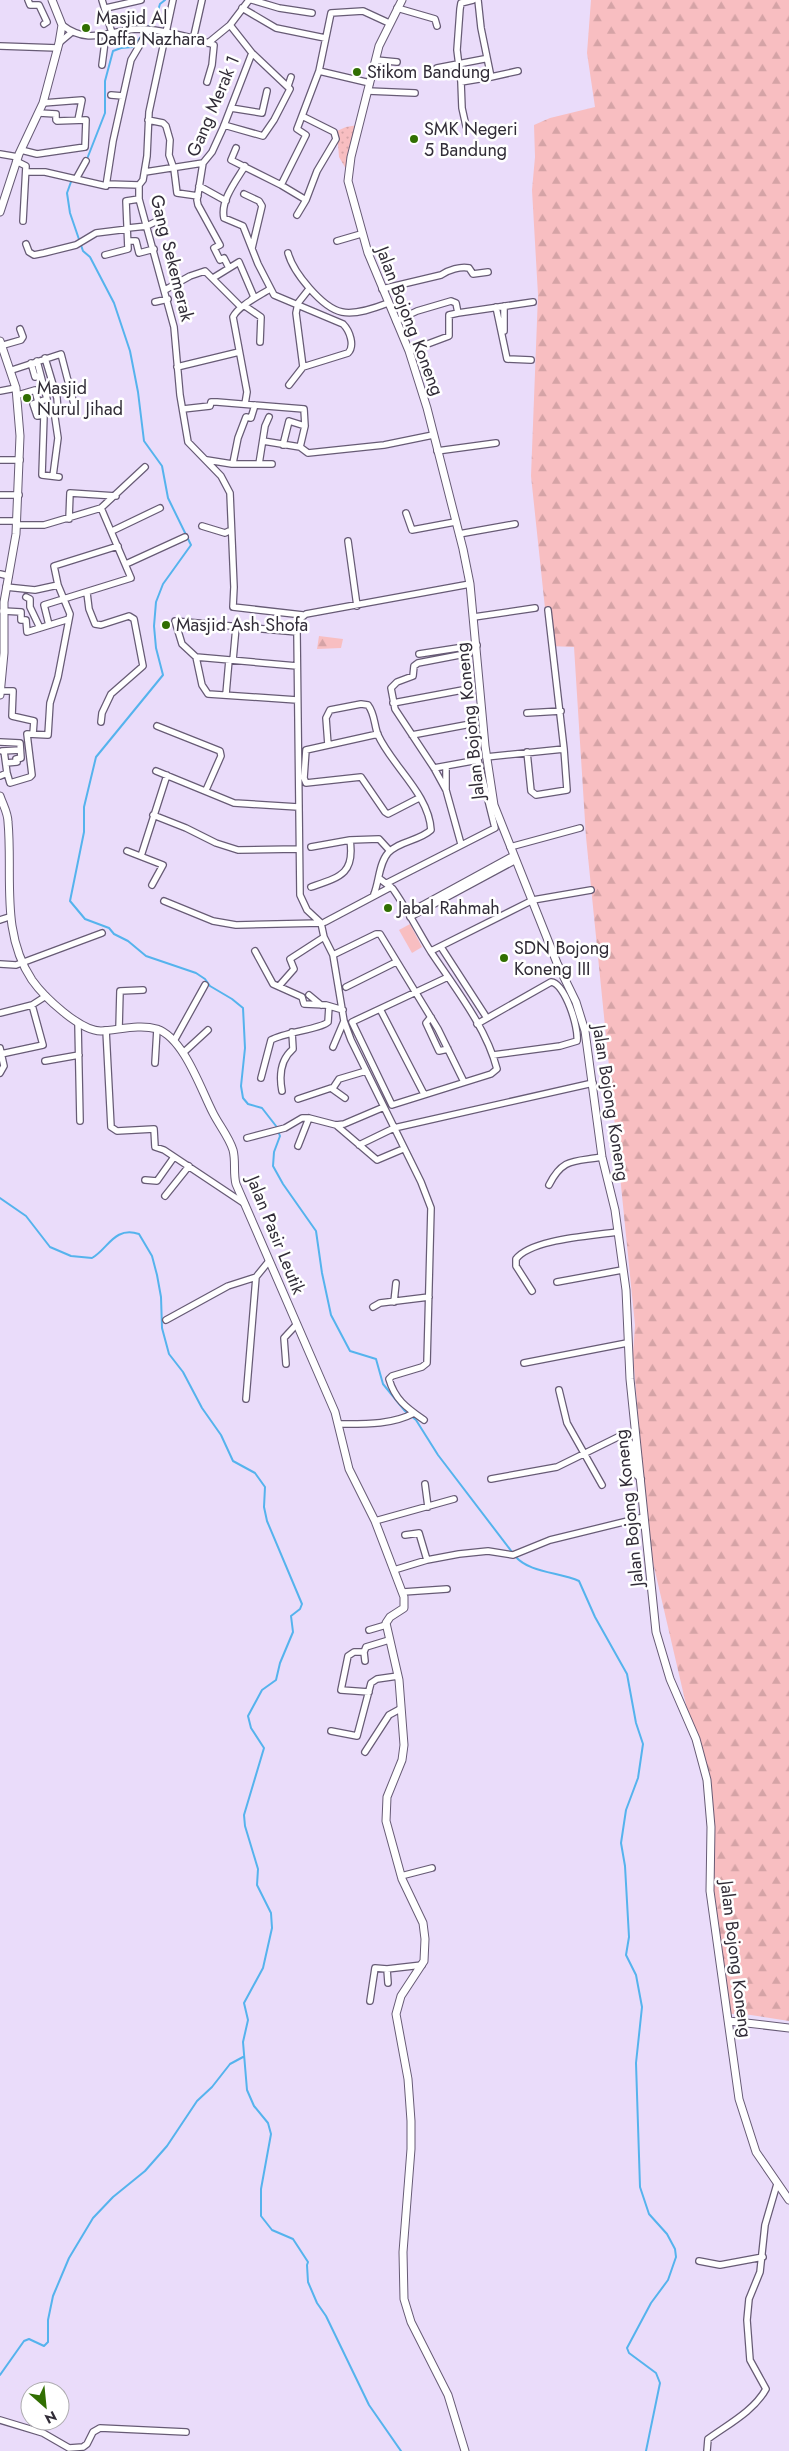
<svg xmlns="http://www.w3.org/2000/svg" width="789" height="2451" font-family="Jost,sans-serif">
	<defs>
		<pattern id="forest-firs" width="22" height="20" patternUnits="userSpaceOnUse" patternTransform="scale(1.25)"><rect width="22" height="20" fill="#f8bec1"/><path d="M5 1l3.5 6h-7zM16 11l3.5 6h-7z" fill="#d5a3a6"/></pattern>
		<pattern id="park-dots" width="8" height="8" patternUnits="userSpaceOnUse" patternTransform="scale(1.25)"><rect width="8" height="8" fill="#f8bec1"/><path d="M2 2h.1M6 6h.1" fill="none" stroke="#d5a3a6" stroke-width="1.8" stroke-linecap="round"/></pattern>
	</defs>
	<rect width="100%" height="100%" fill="#eadcfa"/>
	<path fill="url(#forest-firs)" d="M591,0H789V2021L744,2014H728L712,1907L711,1812L648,1541L633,1354L635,1325L586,837L574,647L549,646L531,476L538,295L532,190L535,157L534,125L550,118L595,107L587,53Z
		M319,636L343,639L341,648L317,649Z"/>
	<path fill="url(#park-dots)" d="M358,125L346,169L339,157L337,131L346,127Z"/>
	<path fill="#f8bec1" d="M410,924L422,947L412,953L399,930Z"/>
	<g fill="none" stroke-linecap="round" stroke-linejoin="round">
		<path stroke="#55b3ed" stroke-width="2" d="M87,159L105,113V81L113,51L121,48L133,47L156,17L160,4L165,0
			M72,179L67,193L70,213L83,251L90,257L114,303L130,351L138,392L144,441L162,466L168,498L191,545L163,584L156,602L154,626L156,648L163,675L96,757L84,807V832L70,901L85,919L109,928L114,934L128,941L146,956L196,973L205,979L210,986L232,999L243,1008L245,1048L241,1086L243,1098L248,1104L262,1108L276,1126L280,1136L274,1152L273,1166L283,1184L316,1231L322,1273L331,1315L350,1351L376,1359L383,1384L405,1411L416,1420L438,1455L512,1552
			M0,1198L26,1216L50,1247L71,1256L92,1258C108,1249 114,1226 139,1234L152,1256L157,1275L161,1297L162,1328L169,1354L183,1372L202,1408L221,1435L233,1461L255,1473L265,1487L264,1507L267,1521L302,1604L300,1609L291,1616L293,1632L280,1663L276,1680L262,1690L248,1716L251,1728L264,1748L244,1815L245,1826L258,1869L257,1885L271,1913L272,1928L263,1968L244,2003L248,2020L243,2042L247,2090L254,2106L268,2123L271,2134L261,2189V2216L272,2230L293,2239L308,2262L307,2265L308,2282L317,2303L326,2316L369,2405L401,2451
			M515,1556C529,1573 560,1572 579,1581L595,1617L627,1674L636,1723L643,1744L638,1778L626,1810L621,1843L625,1866L629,1937L626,1955L636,1975L642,2007L636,2063L640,2187L649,2214L667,2234L675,2249L676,2257L668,2280L651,2303L627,2348L629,2353L656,2373L660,2383L646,2451
			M0,2375L24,2341L29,2339L44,2346L48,2342V2320L53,2296L69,2258L93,2218L113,2197L145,2171L167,2146L197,2101L212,2087L230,2064L243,2057"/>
		<g stroke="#675b75" stroke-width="8">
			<path id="minor" d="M28,0L30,5H39L47,22L44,24
				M102,0L112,33
				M173,0L149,112L147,156L143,180L139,185V199L174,327L180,395L188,442L221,476L230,493L234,587L233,607L303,615
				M252,0L279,8L312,13
				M478,0L481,28L491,77L518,71
				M106,8L141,0
				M242,8L276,28L325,38
				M397,8L435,19L437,26
				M62,25C89,46 109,30 139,29C159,29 196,38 214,45L212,65L207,82
				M193,40L202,0
				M59,43L72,32
				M208,43L230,25L249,0
				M0,46L58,48
				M376,60L397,62
				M102,65L106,34
				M437,68L484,59
				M319,71L370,83
				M461,82L457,50L460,9L461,3L473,0
				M288,86L291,77
				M368,91L415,93
				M111,95L123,96
				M43,103L82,100L78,120
				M231,108L262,113L267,91
				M148,120L163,123L166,126L170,140L169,155L174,169L177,193L198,196
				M224,125L263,136L274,120L290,89L252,53L230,25
				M466,126L462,108L461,82L491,77
				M236,148L231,160L281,185
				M21,150L37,154L85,147L86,120L57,121L56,120V114L39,113
				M0,154L18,157
				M16,161L26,166L23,221
				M245,166C236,181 220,201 224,218L243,226L258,264L274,295L343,324C350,331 355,346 348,353L303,367
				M26,172H45L106,186L113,141L131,60L148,31
				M145,172L203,163
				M76,179L86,161
				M107,184L139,185
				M199,186L226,201
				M244,194L259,201L262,206L252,248
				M306,200L281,185L306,135L297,129L319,71L331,13L363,11L389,23
				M297,215L306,200L317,171L336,139L334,132L302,116
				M128,228L147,226L155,222
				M128,241H136L139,253L154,249
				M337,241L361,234
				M26,244L29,252L34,255L44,253L76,245L96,233L128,229
				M288,253C293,272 322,308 342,312C356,315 375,308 388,303
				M105,255L128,249L126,201L139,199
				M229,268L224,258L220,260L214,248L220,245L198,205L197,200L203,163L212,152L223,128L252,53
				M213,278L239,262L254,297L251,300
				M382,289L441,275C448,270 461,266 469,268L473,274L488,272
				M165,290L190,276L205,271L241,307
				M155,302L168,299
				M245,306L261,317L260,342
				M496,307L507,359L531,360
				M396,321L417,311L451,301L456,303L458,313L533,302
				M504,331V306
				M0,346L21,340L23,337L20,329
				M409,351L449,336V315L458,313
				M45,358L57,398L58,411
				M37,361L47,399L38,402
				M31,363L35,377L39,376
				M177,367L239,352
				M12,370L61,354L75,408L71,411H54
				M289,385L303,367L296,313L298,303L309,289
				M0,391L16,388
				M18,395L35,390L38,402L33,404L37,416L44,415V411H54L58,438L53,476
				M245,404L247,392L233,317C238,306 259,296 270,289
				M183,409L210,406L211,402H217L304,409L305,426L300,447
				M44,415L42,475L59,477
				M263,441L300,447L308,453L384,445L433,435
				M283,445L289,421L305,426
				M437,451L496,443
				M0,460H20
				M207,460L232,464H272
				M233,463L238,438L246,417L251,418L255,405
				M259,464L265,426L269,417
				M0,495H19
				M406,513L412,530L455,522
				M69,519L70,493L116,496
				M0,521H17
				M17,525H44L101,508L145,467
				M202,526L225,533L231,530
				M112,531L160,508
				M459,534L515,524
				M348,541L357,606
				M126,564L185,537
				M0,574L9,576
				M6,587L35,590L58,585
				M87,593L89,609L95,624L101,625L129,616L134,619L143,666L111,694L102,713L101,722
				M26,597L30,599V607L40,628
				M3,611L21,612V620H26L27,632L69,619
				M474,617L535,608
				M49,625L44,605L131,578L101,508
				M297,632L175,621L182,644L196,657L297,666
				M419,654L477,645
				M196,657L202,685L208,694L297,700
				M233,660L236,627
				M1,691H13L12,716L34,721L33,734
				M226,694L229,660
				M393,703L468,689
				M527,713L561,711
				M157,726L220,751L221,756L206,790
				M378,734L306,750L304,778L306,783L361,777L385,812L388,814L419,798
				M412,735L476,723
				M0,742L20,743L21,758L16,759L17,762L6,763
				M328,745L326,718L330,710L361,704L368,705C375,714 374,725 378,735C392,766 429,794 431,830C419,841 399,841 388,853C379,863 379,882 374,894
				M2,751L20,750
				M4,751L7,773
				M527,752L531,791L536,795L567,790L564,749
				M486,757L564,749L548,610
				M446,766V790
				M156,771L234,803L298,807
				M0,776L7,773L10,783L30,777L32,775L27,734L48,735L50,703L58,677L70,614L58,585L54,566L118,546
				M153,815L186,828L216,843L238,850L298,849
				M461,844L446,790L434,768L395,709L391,688L397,682L413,676L414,666L418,663L470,653
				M311,847L350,840
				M510,847L580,828
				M127,851L163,865L152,885
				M141,856L167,775
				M380,879L393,889C407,909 418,931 431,952C455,988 486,1027 497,1069L491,1074L392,1105L352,1022L448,977
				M387,883L495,828L478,760L434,768
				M311,887C340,877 355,874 350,840L379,839L390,851
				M164,901L213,921L236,925L321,923
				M408,913L514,855
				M410,917L516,860
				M0,920L9,917
				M325,922L391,887
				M441,947L485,1015
				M255,951L273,984L302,997L304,1004L326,1005L343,1010
				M431,951L533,900L591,890
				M333,955L376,934H380L438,1029L464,1082
				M0,964L16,965L102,933
				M279,986L294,969L290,959L324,937
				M346,987L396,962
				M309,995L321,1005
				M380,1009L424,1094
				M0,1013L32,1005L46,996
				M431,1017L426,1023L439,1051L448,1049
				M78,1024L80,1121
				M477,1024L551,982C565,983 579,1028 577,1041L560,1046L493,1055
				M119,1029L120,991L143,990
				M106,1030L111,1127L117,1131L154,1129L155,1147L164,1150L245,1204
				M174,1041L205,985
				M333,1047L344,1021
				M0,1048L4,1066L0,1073
				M183,1053L208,1030
				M1,1054L43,1045L32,1005
				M45,1061L79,1055
				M155,1063L157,1029
				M261,1078L271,1040C285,1032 321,1029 328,1022L329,1006
				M333,1088L339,1079L366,1071
				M282,1091C279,1075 280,1060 293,1049L292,1032
				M298,1099L331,1088L345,1098
				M336,1125L377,1160L403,1149
				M247,1138L285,1128L302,1118H309L336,1125L344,1124L384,1107
				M359,1145L394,1128L593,1083
				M298,1146L309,1118
				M145,1180L157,1181L174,1157
				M549,1185C563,1157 575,1162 602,1157
				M165,1196L189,1166
				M557,1282L622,1270
				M532,1291L516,1266V1259C531,1239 592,1236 617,1232
				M394,1302L396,1283
				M373,1307L380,1303L429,1297
				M166,1320L228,1286L256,1277
				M524,1363L627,1343
				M286,1364L284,1338L296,1325
				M559,1390L567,1423L602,1485
				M246,1399L256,1277L269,1261
				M424,1420C407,1408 395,1400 389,1379L392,1376L422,1367L427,1363L431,1208L421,1182L351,1040L344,1021L333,955L324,937L321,923L307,910L300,895L297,632L300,619L306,614L470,584
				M339,1424C364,1424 392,1425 414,1413
				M491,1479L557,1467L624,1434L632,1445L635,1474L641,1479
				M425,1484L428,1507
				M375,1521L454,1499
				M405,1535L419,1533L427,1560
				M394,1570L427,1560L459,1554L488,1551L513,1555L550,1540L644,1517
				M403,1592L447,1589
				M369,1630L386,1625
				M364,1652H354L348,1656L341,1690L369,1692
				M365,1661L364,1652L366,1647L389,1640
				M331,1731L357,1736L371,1683L377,1679L398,1676
				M365,1752L389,1715L400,1709
				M401,1876L432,1868
				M388,1983L387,1969L422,1965
				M370,2001L375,1968L387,1969
				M699,2261L720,2265L763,2257
				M0,2420L43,2433L69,2448L83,2447L87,2444L93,2432L100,2428L186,2432
				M707,2451L708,2439C727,2425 754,2411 766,2389L750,2360L747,2320L749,2299L760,2272L765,2225L777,2184"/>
		</g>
		<g stroke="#675b75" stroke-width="9">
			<path id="tertiary" d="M402,0L379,46L351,157L348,181L368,253L409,351L427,408L463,549L470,584L485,746L494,805L557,963L576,1002L585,1031L602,1157L615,1210L626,1290L630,1379L656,1632L670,1679L696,1739L707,1780L711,1827L710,1891L739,2099L756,2152L789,2200
				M0,212L19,154L43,103L59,43L62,25L52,0
				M0,341L16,388L20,436L16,534L4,602V653L0,695
				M0,796C3,805 8,813 8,822C13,876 0,932 32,980C44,997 80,1031 101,1031C119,1030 139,1024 157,1029C184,1038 201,1090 213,1113C219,1125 229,1137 233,1150C236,1161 233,1173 236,1184L335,1412L349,1469L375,1521L404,1597V1608L390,1617L386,1623L399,1680L404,1745L402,1760L387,1797L386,1821L402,1879L423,1923L425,1939L424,1961L401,1996L396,2014L408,2079L411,2121V2149L403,2252L404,2299L411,2322L448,2395L465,2451
				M729,2021L789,2028"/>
		</g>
		<use href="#minor" stroke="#fff" stroke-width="5.5"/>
		<use href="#tertiary" stroke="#fff" stroke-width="7"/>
	</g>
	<g fill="#316f02" stroke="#fff" stroke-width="2">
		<circle cx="86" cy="28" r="5"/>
		<circle cx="357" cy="72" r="5"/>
		<circle cx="414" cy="139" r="5"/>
		<circle cx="27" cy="398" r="5"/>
		<circle cx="166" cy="625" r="5"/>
		<circle cx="388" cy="908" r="5"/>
		<circle cx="504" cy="958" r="5"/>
	</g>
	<g text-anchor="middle" stroke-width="5" stroke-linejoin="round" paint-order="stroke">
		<g font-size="18" fill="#312c37" stroke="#fff" text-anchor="start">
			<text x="96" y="24">Masjid Al<tspan x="96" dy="21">Daffa Nazhara</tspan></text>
			<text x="367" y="78">Stikom Bandung</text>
			<text x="424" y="135">SMK Negeri<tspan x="424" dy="21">5 Bandung</tspan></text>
			<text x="37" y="394">Masjid<tspan x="37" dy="21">Nurul Jihad</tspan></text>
			<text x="176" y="631">Masjid Ash Shofa</text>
			<text x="398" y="914">Jabal Rahmah</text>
			<text x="514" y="954">SDN Bojong<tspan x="514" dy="21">Koneng III</tspan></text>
		</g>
		<g font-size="18" fill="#312c37" stroke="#fff">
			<text transform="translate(213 106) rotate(-67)" y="6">Gang Merak 1</text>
			<text transform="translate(172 258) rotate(76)" y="6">Gang Sekemerak</text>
			<text transform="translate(410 321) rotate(69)" y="6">Jalan Bojong Koneng</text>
			<text transform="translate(470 721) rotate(-96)" y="6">Jalan Bojong Koneng</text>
			<text transform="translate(611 1103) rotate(81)" y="6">Jalan Bojong Koneng</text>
			<text transform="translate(276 1235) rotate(68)" y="6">Jalan Pasir Leutik</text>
			<text transform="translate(629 1508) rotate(-96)" y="6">Jalan Bojong Koneng</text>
			<text transform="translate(736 1959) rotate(83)" y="6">Jalan Bojong Koneng</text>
		</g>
	</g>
	<g transform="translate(45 2406) rotate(153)"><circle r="24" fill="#ffffff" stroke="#adabaf"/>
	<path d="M0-4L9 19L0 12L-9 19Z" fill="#316f02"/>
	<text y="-8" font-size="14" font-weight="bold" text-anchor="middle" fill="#312c37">N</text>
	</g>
</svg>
